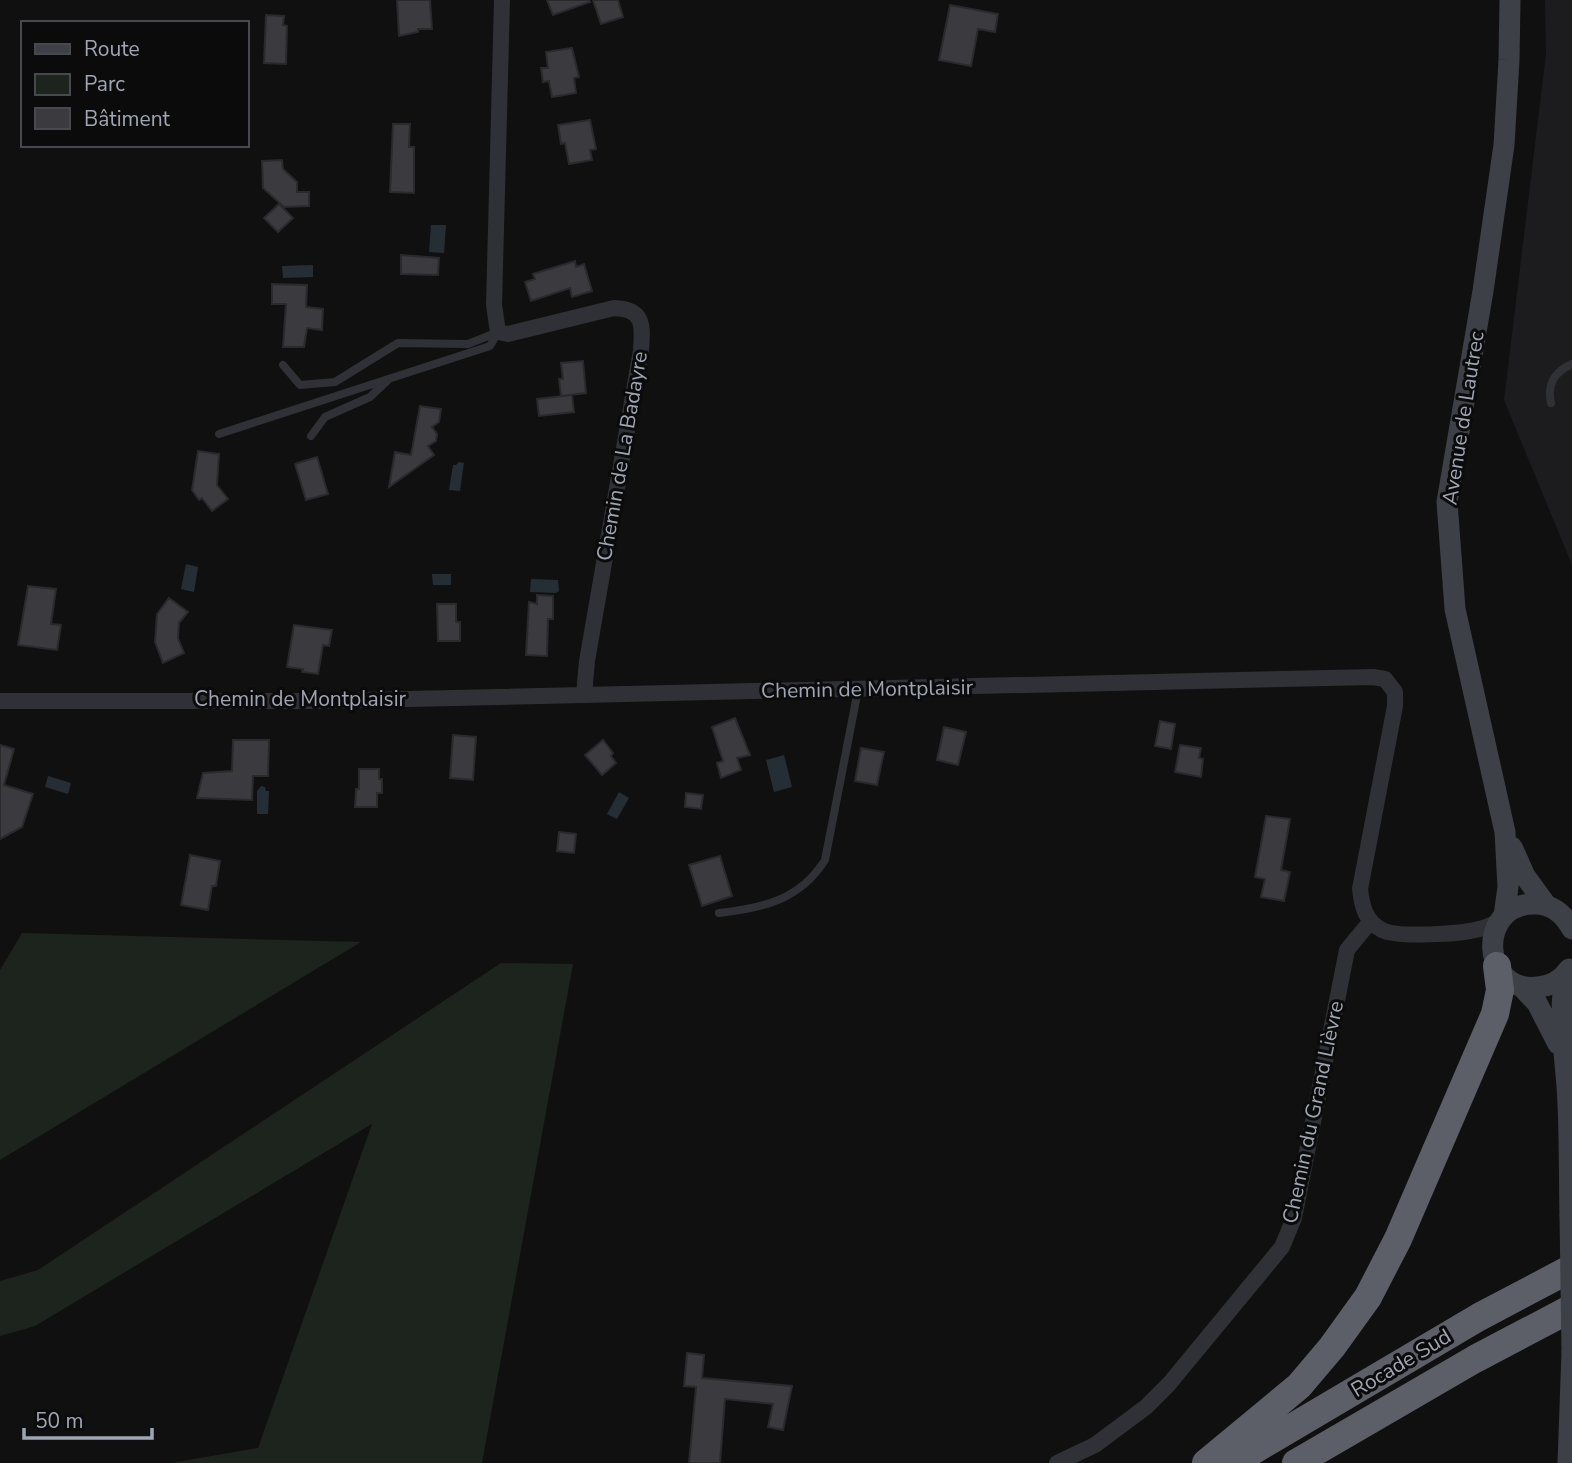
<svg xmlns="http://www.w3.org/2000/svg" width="1572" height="1463" font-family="'Nunito Sans',sans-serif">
	<rect width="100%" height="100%" fill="#101011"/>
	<path fill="#1c1c1e" d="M1545,0H1572V565L1504,400L1546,54Z"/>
	<path fill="#1c241d" d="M22,933L361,942L0,1160V970Z
		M501,963L573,964L482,1463H171L258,1448L372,1124L35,1326L0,1336V1281L38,1270Z"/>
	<path fill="#262e35" d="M431,225H446L444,253L429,252Z
		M313,265V277L283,278L282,266Z
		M459,462L464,463L460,491L449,490L453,465H456Z
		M186,564L198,567L194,592L181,589Z
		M432,574H451V585H433Z
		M531,579L558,580L559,591L556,593L530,592Z
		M784,755L792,787L774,792L766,760Z
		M48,776L71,783L68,794L45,787Z
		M261,786L265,787L266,791H269L268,814H257V791Z
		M619,792L629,798L617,819L607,814Z"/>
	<path fill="#3a3a3f" stroke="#2a2a2d" stroke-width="2" d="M397,0H430L432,29H418V32L399,36Z
		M547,0H589L590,2L553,15Z
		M593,0H618L623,17L601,24Z
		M950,5L998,14L995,32L978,29L971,66L939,60Z
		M266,15L284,16L283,25L287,26L286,64L264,63Z
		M572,48L579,77L574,78L576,93L552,97L549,81L543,82L541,68H548L546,52Z
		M590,120L596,149L590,150L592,160L569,164L565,143L561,144L558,125Z
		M393,124H410L409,147H414V193L390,192Z
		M282,160L283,169L297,182V192H309V206L284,207L263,188L262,161Z
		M279,204L293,218L278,232L264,218Z
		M401,255L439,258L438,275L401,274Z
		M575,261L576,267L584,264L592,291L572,297L570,288L531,301L525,282L535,279L533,274Z
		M272,284L307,285L306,307L323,309L322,330L307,328L304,347H283L286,304H272Z
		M583,361L586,393L561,396L559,379H563L561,363Z
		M572,395L574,412L539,416L537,399Z
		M420,406L441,409L439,422L432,427L437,434L436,441L428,446L434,455L389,487L395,452L411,455Z
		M198,451L219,454L217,485L228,499L212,511L202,498L199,500L192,490Z
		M317,457L328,494L306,500L295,464Z
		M28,586L56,589L51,624L61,625L57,650L18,645Z
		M537,595L553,596V619H548L547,656L526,655L529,602L537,604Z
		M169,598L188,612L179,623L178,638L184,653L163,663L155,642L157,614Z
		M437,604H456V622H460V641H438Z
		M294,625L332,630L329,646L323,645L318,674L302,672L303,669L287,667Z
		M735,718L750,755L737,758L741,770L721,778L717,763L723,761L712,727Z
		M1160,721L1175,724L1171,749L1155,746Z
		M944,727L966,732L958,765L937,760Z
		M453,735L476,737L473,780L450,778Z
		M233,740H269L268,776H253L252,800L197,798L203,773L232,771Z
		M603,740L613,753L611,756L616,763L602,775L585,755Z
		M0,745L14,749L4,785L33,794L22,827L0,839Z
		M1180,745L1201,748L1199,758L1203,759L1201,777L1175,772Z
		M861,748L884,752L877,785L855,781Z
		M359,769H379V779H382V793H377V807H355L356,789H359Z
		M686,793L703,795L701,809L685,807Z
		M1266,816L1290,819L1281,870L1290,872L1284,901L1261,897L1265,879L1255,877Z
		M559,832L576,834L574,853L557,851Z
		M190,855L220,861L216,886H212L208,910L181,905Z
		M720,856L732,896L702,906L689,865Z
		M687,1353L704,1355L702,1378L792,1386L783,1430L768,1427L773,1404L725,1399L720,1463H689L696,1387L684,1386Z"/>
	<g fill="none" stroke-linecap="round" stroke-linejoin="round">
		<path stroke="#303136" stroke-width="8" d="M283,365L300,385L335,382L398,343L468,344L498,332
			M1551,403C1547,384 1554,372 1572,364
			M219,434L490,346L498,332
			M311,436L325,417L370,397L388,380
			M719,913C763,908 800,900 825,860L858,690"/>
		<path stroke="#303136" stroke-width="16" d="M502,0L494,305L498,332L508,334L614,308C644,309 643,325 641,350L587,661L584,695
			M0,701H319L1373,677L1385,679L1395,692V706L1360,889C1362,906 1365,921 1382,930C1397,938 1462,934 1479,929C1487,927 1493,924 1500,921
			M1057,1463L1095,1445L1146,1407L1169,1384L1282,1247L1294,1218L1347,950L1370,922"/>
		<path stroke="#3e4047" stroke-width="21" d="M1512,847L1525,876L1546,905
			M1504,916L1508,887L1505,832L1455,609L1447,502L1483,291L1504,145L1509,60L1510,0
			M1569,969C1562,979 1551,986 1538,987C1481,994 1476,905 1533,904C1551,903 1564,914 1572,929
			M1566,973C1558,1010 1564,1048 1567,1086C1570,1128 1569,1172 1570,1215
			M1521,986L1537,1003L1558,1044
			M1568,1463L1572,1352"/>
		<path stroke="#5c5f68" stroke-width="28" d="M1206,1463L1299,1386L1332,1347L1368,1297L1398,1239L1495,1014L1500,990L1497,966
			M1232,1463L1479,1317L1572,1268
			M1296,1463L1475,1359L1572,1308"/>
		<path stroke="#3e4047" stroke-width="21" d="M1570,1215L1572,1352"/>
	</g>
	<g text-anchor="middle" stroke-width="6" stroke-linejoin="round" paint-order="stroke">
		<g font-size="21" fill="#a0a5b3" stroke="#0b0b0c">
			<text transform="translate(1463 418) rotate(-81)" y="7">Avenue de Lautrec</text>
			<text transform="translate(622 456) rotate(-80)" y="7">Chemin de La Badayre</text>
			<text transform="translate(867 689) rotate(-1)" y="7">Chemin de Montplaisir</text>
			<text x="300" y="706">Chemin de Montplaisir</text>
			<text transform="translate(1313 1112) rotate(-78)" y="7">Chemin du Grand Lièvre</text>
			<text transform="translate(1401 1363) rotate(-31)" y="7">Rocade Sud</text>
		</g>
	</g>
	<rect x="21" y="21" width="228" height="126" fill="#0b0b0c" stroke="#47494f" stroke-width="2"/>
	<rect x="35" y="44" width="35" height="10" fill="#3e4047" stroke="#47494f" stroke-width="2"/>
	<text x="84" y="56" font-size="21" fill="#a0a5b3">Route</text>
	<rect x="35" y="74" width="35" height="21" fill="#1c241d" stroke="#47494f" stroke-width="2"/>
	<text x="84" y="91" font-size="21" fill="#a0a5b3">Parc</text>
	<rect x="35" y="108" width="35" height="21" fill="#3a3a3f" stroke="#47494f" stroke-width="2"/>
	<text x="84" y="126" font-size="21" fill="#a0a5b3">Bâtiment</text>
	<path d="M24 1428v10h128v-10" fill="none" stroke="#a0a5b3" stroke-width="3.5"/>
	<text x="35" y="1428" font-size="21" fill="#a0a5b3" stroke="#0b0b0c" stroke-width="5" paint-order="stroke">50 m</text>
</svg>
